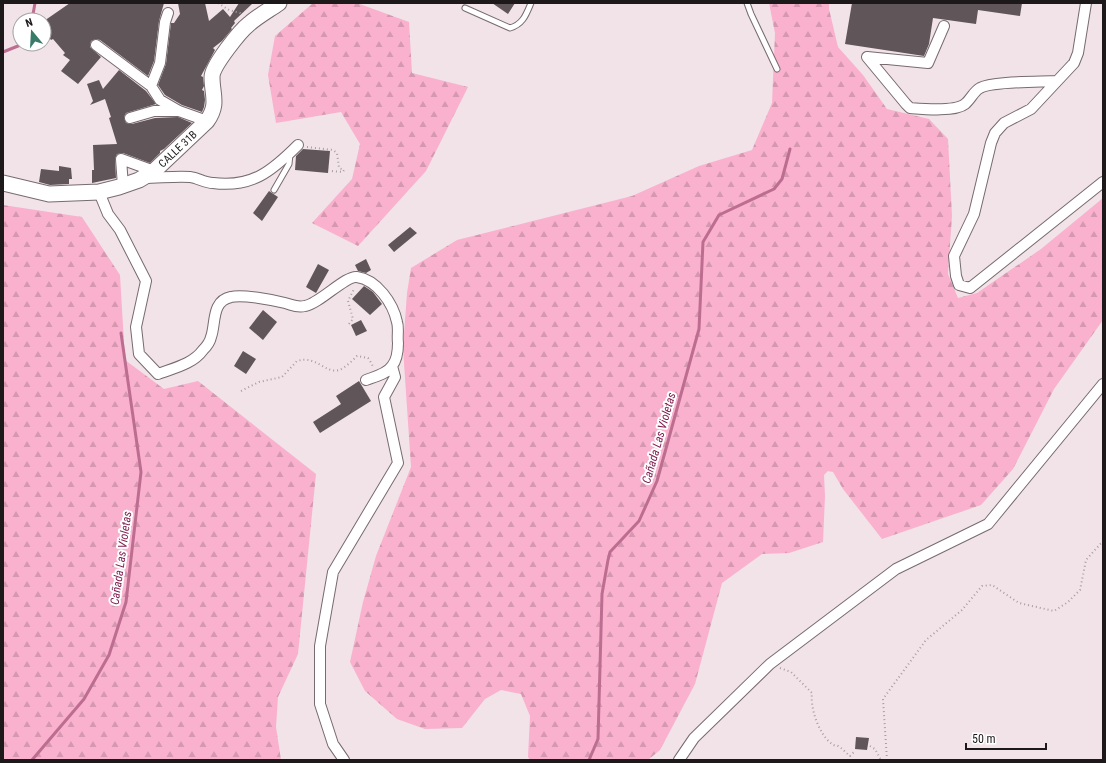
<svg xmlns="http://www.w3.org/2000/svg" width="1106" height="763" font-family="'Roboto Condensed',sans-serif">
	<defs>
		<pattern id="forest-firs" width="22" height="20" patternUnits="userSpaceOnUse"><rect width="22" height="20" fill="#f9b1ce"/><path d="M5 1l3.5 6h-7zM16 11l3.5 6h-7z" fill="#d598b0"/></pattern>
	</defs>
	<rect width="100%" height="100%" fill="#f1e3e8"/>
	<path fill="url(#forest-firs)" d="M313,3H357L409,22L412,73L468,87L426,171L358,246L312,223L352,179L360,144L341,112L276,123L268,75L275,36Z
		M769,3H829V9L838,47L863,75L887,109L929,119L948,139L952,216L948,274L958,298L977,293L1041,249L1103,198V320L1054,389L1013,469L981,505L882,539L843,489L833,472L828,471L824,475L825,496L823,542L789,553L762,554L722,583L695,684L660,750L648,760H530L528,757L530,716L521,694L501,690L485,699L462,728L425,729L397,719L365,691L350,662L363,602L376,556L411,467L403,348L407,293L411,268L457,240L632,196L699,166L752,150L772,103L775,33Z
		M3,205L82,217L120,275L125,360L164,389L198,381L316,474L298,654L278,697L276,727L281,760H3Z"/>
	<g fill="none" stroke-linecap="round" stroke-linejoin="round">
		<path stroke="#bd6e90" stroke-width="3" d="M32,20L35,3
			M3,52L23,44
			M32,760L84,699L109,655L126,602L141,472L121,333
			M589,760L598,739L602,594L608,560L610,552L639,521L657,481L699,329L703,242L719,215L774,189L782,179L790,149"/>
	</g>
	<path fill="#605559" d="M70,3H164L159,21L154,61L148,76L100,40L96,39L91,41L90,47L101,57L78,84L61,71L70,60L63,55L65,53L53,39L51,40L45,32L49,29L44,21Z
		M178,3H205L209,21L223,9L230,17L239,3H253L234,21L235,23L231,28L232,29L222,41L213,48L215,50L201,76L203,77L204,86L202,90L204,91L205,100L204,107L202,112L182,105L165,95L158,85L166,64L171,23H174L180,14Z
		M492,3H515L508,14Z
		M852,3H1022L1020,16L978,10L976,24L933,18L929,44L924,56L845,44Z
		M119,70L146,91L156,104L126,113L124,117L126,123L132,124L155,118L178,117L192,123L164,149L160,151V153L150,163L123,153L117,154L115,159L116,178L92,183V170H94L93,145L117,144L109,118L111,117L105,99L90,105L93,101L87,84L99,80L103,89Z
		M303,149L330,151L328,173L295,170L296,156Z
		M59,166L71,168L72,179H69V184L50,185L39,182L41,169L59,171Z
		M269,191L278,197L262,221L253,213Z
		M410,227L417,233L394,252L388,245Z
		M366,259L371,270L366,273L358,271L355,265Z
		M318,264L329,270L316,293L306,287Z
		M364,286L373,292L382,304L370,315L352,299Z
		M263,310L277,322L263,340L249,328Z
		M361,320L367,331L356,336L351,325Z
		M243,351L256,359L246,374L234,366Z
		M359,381L371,401L320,433L313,422L341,404L336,396Z
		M856,737L869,738L867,750L855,749Z"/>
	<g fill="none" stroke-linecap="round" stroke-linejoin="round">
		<g stroke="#776b6f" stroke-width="7">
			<path id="lane" d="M747,3L751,14L777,69
				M465,8L510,28C523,24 526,15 531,3
				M274,190L289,164L290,154"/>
		</g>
		<g stroke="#776b6f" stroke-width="12">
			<path id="street" d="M1086,3L1078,53L1074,63L1031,109L1004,123L995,133L991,143L974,214L954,256L956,276L959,285L970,288L1103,182
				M168,13L165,22L160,63L151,86L160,100L179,111L207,121
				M944,26L928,63L867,57L906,104L910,108C923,109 955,112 965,104C971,99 974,91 980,88C992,81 1041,82 1057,81
				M96,45L151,86
				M130,118L154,111H177
				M144,178C159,178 175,176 190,177C198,178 205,183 213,183C252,188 272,171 298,145
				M123,186L121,159L154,171
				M99,192L108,214L120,230L146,281L136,327L139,354L158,374C174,368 193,364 203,350C206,347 210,342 211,337C216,324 211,301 231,297C242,294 273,300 285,303C293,305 296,308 305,306C319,304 346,275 357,277C377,280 393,303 397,322C399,328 397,336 398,343C398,350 397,360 392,366C387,374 374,377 366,380
				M344,760L333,744L320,704V646L333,572L398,463L384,397L395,377L392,366
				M679,760L694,738L770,664L896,569L988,524L1103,384"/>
		</g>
		<g stroke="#776b6f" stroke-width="17">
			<g id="secondary">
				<path id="s1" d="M3,183L49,194L99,192L119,187L139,180L154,171L207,121C219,104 212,95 212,77C212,66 240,31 249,24C258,16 269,10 279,3"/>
			</g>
		</g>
		<path stroke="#a89da1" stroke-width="2" stroke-dasharray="1 3" stroke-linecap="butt" d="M218,3L229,10L240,13L241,15
			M307,147L333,150L337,153L339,168L344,170L343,172L331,171
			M349,324L353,319L348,301L354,289
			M241,391L259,382L282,377L297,361C317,355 325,374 339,370C345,368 352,361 357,356L368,358L372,364L373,367
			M780,668L791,672L812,693C810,708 819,735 832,744C834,746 836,745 838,746C842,748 846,753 850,756L855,751
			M870,746L875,749L881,760
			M887,760L883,699L926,640L962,610L982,586L992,585L1019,603L1054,611L1068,602L1080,590L1086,560L1103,541"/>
		<use href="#lane" stroke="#fff" stroke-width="5"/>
		<use href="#street" stroke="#fff" stroke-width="10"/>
		<use href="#secondary" stroke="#fff" stroke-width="15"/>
	</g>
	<g text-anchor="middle" stroke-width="4" stroke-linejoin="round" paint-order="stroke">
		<g font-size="11" fill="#1d181a" stroke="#fff">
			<text dy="4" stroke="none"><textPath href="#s1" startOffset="189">CALLE 31B</textPath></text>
		</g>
		<g font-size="12" font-style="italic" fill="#802051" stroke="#fff">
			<text transform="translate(659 438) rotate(-74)" y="4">Cañada Las Violetas</text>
			<text transform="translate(121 558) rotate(-82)" y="4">Cañada Las Violetas</text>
		</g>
	</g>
	<rect width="1106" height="763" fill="none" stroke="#1d181a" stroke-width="8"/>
	<g transform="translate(32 32) rotate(342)"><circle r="19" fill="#ffffff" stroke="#a5a3a3"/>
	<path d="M0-3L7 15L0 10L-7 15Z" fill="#3a7a68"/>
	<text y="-6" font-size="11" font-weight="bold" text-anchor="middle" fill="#1d181a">N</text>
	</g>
	<path d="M966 743v6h80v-6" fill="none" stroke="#1d181a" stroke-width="2"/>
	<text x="972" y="743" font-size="12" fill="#1d181a" stroke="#ffffff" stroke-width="3" paint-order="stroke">50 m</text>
</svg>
